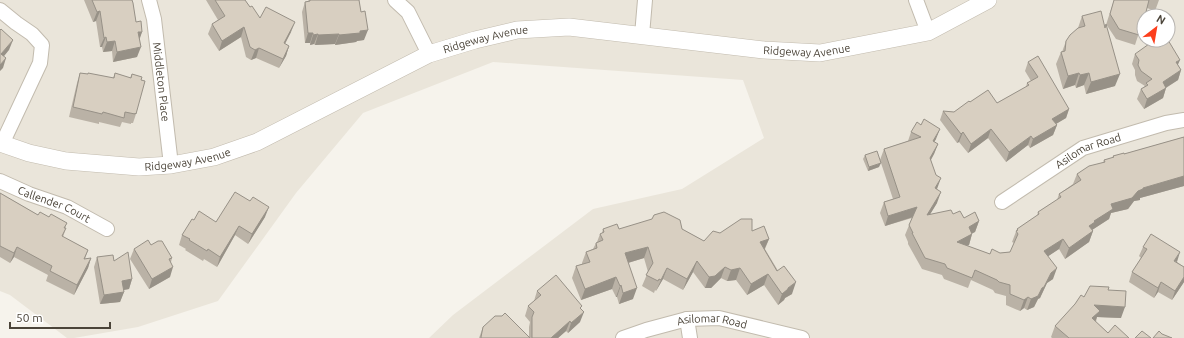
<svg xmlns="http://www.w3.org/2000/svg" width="1184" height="338" font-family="Ubuntu,sans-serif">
	<rect width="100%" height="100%" fill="#f6f3ec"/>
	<path fill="#eae5da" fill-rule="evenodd" d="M0,0H1184V338H429L453,315L593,209L682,189L764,138L743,80L493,62L363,113L296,193L218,301L138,327L74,338H67L10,295L0,291ZM1144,16H1168V40H1144Z"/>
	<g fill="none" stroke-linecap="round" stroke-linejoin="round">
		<g stroke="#c2bbae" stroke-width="16">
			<g id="minor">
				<path id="s1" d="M149,0L154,19L171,165"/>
				<path d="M395,0L408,12L429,54"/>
				<path d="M916,0L928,32"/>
				<path d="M0,10L16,23L32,34L42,45L40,63L2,144"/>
				<path d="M642,35L645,0"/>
				<path id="s2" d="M0,181L29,194L67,207L107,229"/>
				<path id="s3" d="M1002,202L1083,148L1166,123L1184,120"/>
				<path d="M687,319L690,338"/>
				<path id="s4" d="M623,338L646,330L687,319L719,318L802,338"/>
			</g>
		</g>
		<g stroke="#c2bbae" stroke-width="18">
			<g id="tertiary">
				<path id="s5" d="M0,143L29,153L66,161L139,167L171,165L214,157L257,142L429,54L475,40L517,30L569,27L764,50L820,53L928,32L988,0"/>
			</g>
		</g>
		<use href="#minor" stroke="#fff" stroke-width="14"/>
		<use href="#tertiary" stroke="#fff" stroke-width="17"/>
	</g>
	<path fill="#bab2a6" d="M84,0H132L136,22L142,32L139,39L137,57L113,62L112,51L103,52L102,47H100L96,21L93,22Z
		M206,0H245L250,7L260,18L291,32L285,44L289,46L286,56L279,68L256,58L251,60L246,57L241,37L219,51L208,34L212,24L218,20Z
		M309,0H359L364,40L357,41L356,42L335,45V44L315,45L314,44L310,45V43H305L302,12L305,2L308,1Z
		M1114,0H1159L1155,11L1147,8L1135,45L1116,39L1106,24L1115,86L1086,94L1084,85L1076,88L1075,85L1063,89L1056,64L1061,52H1062L1066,41L1078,28L1082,16L1105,28Z
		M1135,54L1178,65L1181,70L1178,80L1166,88L1163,98L1144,109L1137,99L1141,89L1145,86L1137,81L1135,75V70L1132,64Z
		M1028,62L1069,109L1066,118L1056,124L1057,125L1053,135L1030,148L1028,145L1006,162L988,138L968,153L959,142L957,143L940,120L943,111L954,112L970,102L997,103L1026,87L1027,83L1031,81L1025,71Z
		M80,73L113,78L115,73L130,78L132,74L141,80L136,114L133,123H131V124L122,122L120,127L99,122V124L69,117L77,83Z
		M911,132L936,139L934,142L938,144L934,154L931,160L936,190L937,203L930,214H953L964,218L979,221L975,232L972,233V234L969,245L967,246L990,254L1010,252L1014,243L1012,242L1017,229L1037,216L1038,212L1057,200L1059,194L1073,184L1077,174L1103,163L1104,160L1112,158L1113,156L1124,154L1184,137V186L1140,198V200L1134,201L1128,209L1111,213L1109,219L1092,230L1093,231L1089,242L1065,259L1059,249L1048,256L1053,279L1047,283L1040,298L1038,299L1034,307L1027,310L1024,308L1020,311L1006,305V296L995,293L993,290L971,280L968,288L944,279L942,275L922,269L908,244V242L905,235L912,218L885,226L880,213L884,202L893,199L880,160L884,149L908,141Z
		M865,155L879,167L868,171L863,159Z
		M0,193L38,215L49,217L67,223L65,228H66L63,237L88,250L85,259L91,258L88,268L74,295L46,281L48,275L14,257L10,263L0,257Z
		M265,217L248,244L235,235L217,267L204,259L203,261L185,250L186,249L179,245L182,235L194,220L216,222Z
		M603,229H682L704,241L720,233L752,231L769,239L765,249L792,294L785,298L784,300L778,305L764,285L747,295L736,280L727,281L721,278L711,288H705L693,272L683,290L663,279L656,291L655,290L654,293L642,286L648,272L644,258L628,263L633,299L619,304L617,297H616L612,289L581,300L572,278L576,266L582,264V263L586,252L593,249L596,243L597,242L600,234L602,233Z
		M151,245L172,258L171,262L170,277L149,289L130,259L134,249Z
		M1143,247L1177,262L1184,267V282L1172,300L1158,292L1154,298L1129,282L1132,272L1141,258L1139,256Z
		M97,257L114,261L132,279L129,289L123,290L124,292L120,302L100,304L94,267Z
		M1108,290L1121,318L1097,317L1096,322L1108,333L1129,338H1052L1051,337L1055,326L1084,297Z
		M537,291L581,308L580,322L568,333L566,331L558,338H479L483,327L529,337V327L530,322L525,316L528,306L534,301Z"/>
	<path fill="#979187" d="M100,11L96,21L93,22L97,12Z
		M295,22L291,32L280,53L284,43Z
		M244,27L241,37L219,51L222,41Z
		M368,30L364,40L357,41L356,42L335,45L339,35L360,31Z
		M138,32H142L139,41Z
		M308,33H313L310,43H305Z
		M318,34L314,44L310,45L313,35Z
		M339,34L335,44L315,45L318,35Z
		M106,37L102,47H100L104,38Z
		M13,40L9,50L0,61L1,54Z
		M115,41L112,51L103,52L107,42Z
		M289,46L286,56L279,68L283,59Z
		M141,47L137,57L113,62L117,52Z
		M259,48L256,58L251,60L255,50Z
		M6,58L3,68L0,71V65Z
		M1180,60L1176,69V62Z
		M1181,70L1178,80L1159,92L1163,82Z
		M1079,73L1075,85L1063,89L1068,76Z
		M1089,73L1084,85L1076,88L1080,75Z
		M1120,74L1115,86L1086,94L1091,82Z
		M1166,88L1163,98L1144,109L1147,99Z
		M1069,109L1066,118L1049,128L1052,119Z
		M1057,125L1053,135L1030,148L1033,139Z
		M940,129L936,139L929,151L933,141Z
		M991,129L988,138L968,153L971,144Z
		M963,132L959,142L957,143L961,134Z
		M1031,136L1028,145L1006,162L1009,152Z
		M938,144L934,154L926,168L930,158Z
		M881,163L879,167L868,171L869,167Z
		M1184,176V186L1140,198V200L1134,201L1128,209L1111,213L1109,219L1092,230L1089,226L1111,204L1143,188Z
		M941,178L937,189L931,199L935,188Z
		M941,192L937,203L923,226L927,215Z
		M269,207L265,217L248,244L252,234Z
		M917,207L913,217L885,226L888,216Z
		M979,221L975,232L965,237L969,227Z
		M239,226L235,235L217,267L220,257Z
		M1093,231L1089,242L1065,259L1069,248Z
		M972,234L969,245L953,252L957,242Z
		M769,239L764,250L760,242Z
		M1063,239L1059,249L1041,261L1044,251Z
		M17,247L14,257L10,263L14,253Z
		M648,247L644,258L621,265L625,253Z
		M1180,252L1177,262L1174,261Z
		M91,258L88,268L74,295L77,285Z
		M697,261L693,272L683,290L687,279Z
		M173,267L170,277L149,289L152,279Z
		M725,267L721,278L711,288H705L709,277Z
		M667,268L663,279L656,291L661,280Z
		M740,268L736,280L727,281L731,270Z
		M1057,268L1053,279L1047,283L1040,298L1038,299L1034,307L1027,310L1031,299L1042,288L1051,273Z
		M768,274L764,285L747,295L751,284Z
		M616,277L612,289L581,300L585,289Z
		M1184,277V282L1172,300L1175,291Z
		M132,279L129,289L118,291L122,281Z
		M796,282L792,294L785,298L784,300L778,305L782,294L788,288Z
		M1161,282L1158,292L1154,298L1158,288Z
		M621,285L617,297H616L620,286Z
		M637,288L633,299L619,304L623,293Z
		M124,292L120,302L100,304L104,295Z
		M1028,297L1024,308L1020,311L1024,300Z
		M1094,305L1125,307L1121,318L1097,317L1095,322L1088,330Z
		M584,312L580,322L568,333L571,323Z
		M570,321L566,331L558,338H551Z"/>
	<path fill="#d8cfc1" stroke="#979187" d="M92,0H132L133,3L136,22L141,21L142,32H138L141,47L117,52L115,41L107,42L106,37L104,38L100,11L97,12Z
		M215,0H245L250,7L252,6L260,18L266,7L295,22L284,43L289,46L283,59L259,48L255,50L250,47L244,27L222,41L212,24L225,16Z
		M310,0H359L361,12L365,11L368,30L360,31V33L339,35V34L318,35V34L313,35V33H308L305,2L310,1Z
		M1114,0H1149L1145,16H1144L1139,35L1119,29L1110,14Z
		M1101,11L1105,28L1106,24L1120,74L1091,82L1089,73L1080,75L1079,73L1068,76L1061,52L1065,51L1066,41L1070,35L1078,28L1085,26L1082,16Z
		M1,29L13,40L1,54L6,58L0,65V30Z
		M1158,40H1168L1180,60L1176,62L1181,70L1163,82L1166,88L1147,99L1141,89L1148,85L1146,83L1152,79L1141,71L1138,65L1139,60L1135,54L1149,44L1150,45Z
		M1038,56L1069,109L1052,119L1057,125L1033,139L1031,136L1009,152L991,129L971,144L963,132L961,134L943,111L954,112L969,101L970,102L988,90L997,103L1029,85L1027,83L1038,77L1028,62Z
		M80,73L88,74V73L114,78L115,73L131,78L132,74L142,77L141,80L145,81L136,114L135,113V114L125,112L124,118L103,112L102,114L73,107Z
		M924,119L940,129L933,141L938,144L930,158L936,175L941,178L935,188L941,192L927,215L951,210L953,214L960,211L964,218L975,212L979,221L969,227L972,234L957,242L990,254L992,249L1000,253L1010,252L1018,234L1016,231L1018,230L1017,229L1039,214L1038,212L1061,197L1059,194L1081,180L1077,174L1089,166L1105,162L1104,160L1114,157L1113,156L1124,153V154L1184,137V176L1143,188V189L1138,191L1132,198L1111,204L1113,209L1094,221L1095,222L1089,226L1093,231L1069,248L1063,239L1044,251L1057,268L1051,273L1044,287L1042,288L1038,296L1031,299L1028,297L1024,300L1010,294V285L999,282L997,280L975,270L972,278L947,268L945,264L925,258L912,233H913L909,225L917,207L888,216L884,202L900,197L884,149L921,137L911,132L917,122L921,125Z
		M877,151L881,163L869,167L865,155Z
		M235,192L250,201L253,197L269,207L252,234L239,226L220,257L208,249L207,251L189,240L190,239L182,235L192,219L194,220L199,211L216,222Z
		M0,193L38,215L40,212L49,217L51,214L67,223L64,228H66L62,236L88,250L84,259L91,258L77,285L50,271L52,266L17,247L14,253L0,246Z
		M664,212L680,220L682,229L704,241L713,231L720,233L741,219H752V231L764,226L769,239L760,242L777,271L784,266L796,282L788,288V289L782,294L768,274L751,284L740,268L731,270L725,267L715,276L709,277L697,261L687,279L667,268L661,280L659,279L658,281L646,275L653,263L648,247L625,253L637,288L623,293L621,285L620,286L616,277L585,289L576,266L590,262L586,252L597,248L596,243L603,240L600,234L604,232L603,229L617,224L619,229L652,219L654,215Z
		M1151,234L1180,252L1174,261L1184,267V277L1175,291L1161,282L1158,288L1132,272L1147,249L1143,247Z
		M148,240L151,245L158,241H162L172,258L169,259L173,267L152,279L134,249Z
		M128,252L132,279L122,281L124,292L104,295L97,257L113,255L114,261Z
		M556,275L582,306L580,308L584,312L571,323L570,321L551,338H532V317L534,312L528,306L541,295L537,291Z
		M1090,286L1109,287L1108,290L1126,291L1125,307L1094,305L1100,311L1092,318L1108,333L1115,325L1129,338H1069L1055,326L1075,304L1081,295L1084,297Z
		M505,313L530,338H481V337L483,327L495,316H502Z
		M1142,331L1151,338H1135Z
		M1159,331L1162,334L1172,338H1153Z"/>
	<g text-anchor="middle" stroke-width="3" stroke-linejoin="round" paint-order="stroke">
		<g font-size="11" fill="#4b4439" stroke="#fff">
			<text dy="4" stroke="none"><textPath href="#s5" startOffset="515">Ridgeway Avenue</textPath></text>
			<text dy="4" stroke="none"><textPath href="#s5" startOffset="839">Ridgeway Avenue</textPath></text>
			<text dy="4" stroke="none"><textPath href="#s1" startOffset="83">Middleton Place</textPath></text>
			<text dy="4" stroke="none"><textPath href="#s3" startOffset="101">Asilomar Road</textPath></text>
			<text dy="4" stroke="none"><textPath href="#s5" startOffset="191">Ridgeway Avenue</textPath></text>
			<text dy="4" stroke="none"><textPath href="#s2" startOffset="59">Callender Court</textPath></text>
			<text dy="4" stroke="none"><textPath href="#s4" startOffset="92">Asilomar Road</textPath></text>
		</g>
	</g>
	<g transform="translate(1156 28) rotate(31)"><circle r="19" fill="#ffffff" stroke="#b7b4b0"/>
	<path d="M0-3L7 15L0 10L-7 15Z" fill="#fc3f1d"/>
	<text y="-6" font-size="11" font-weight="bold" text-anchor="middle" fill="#4b4439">N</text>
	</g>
	<path d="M10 322v6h100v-6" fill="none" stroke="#4b4439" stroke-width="2"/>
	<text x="16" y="322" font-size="12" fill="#4b4439" stroke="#ffffff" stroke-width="3" paint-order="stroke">50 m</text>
</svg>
